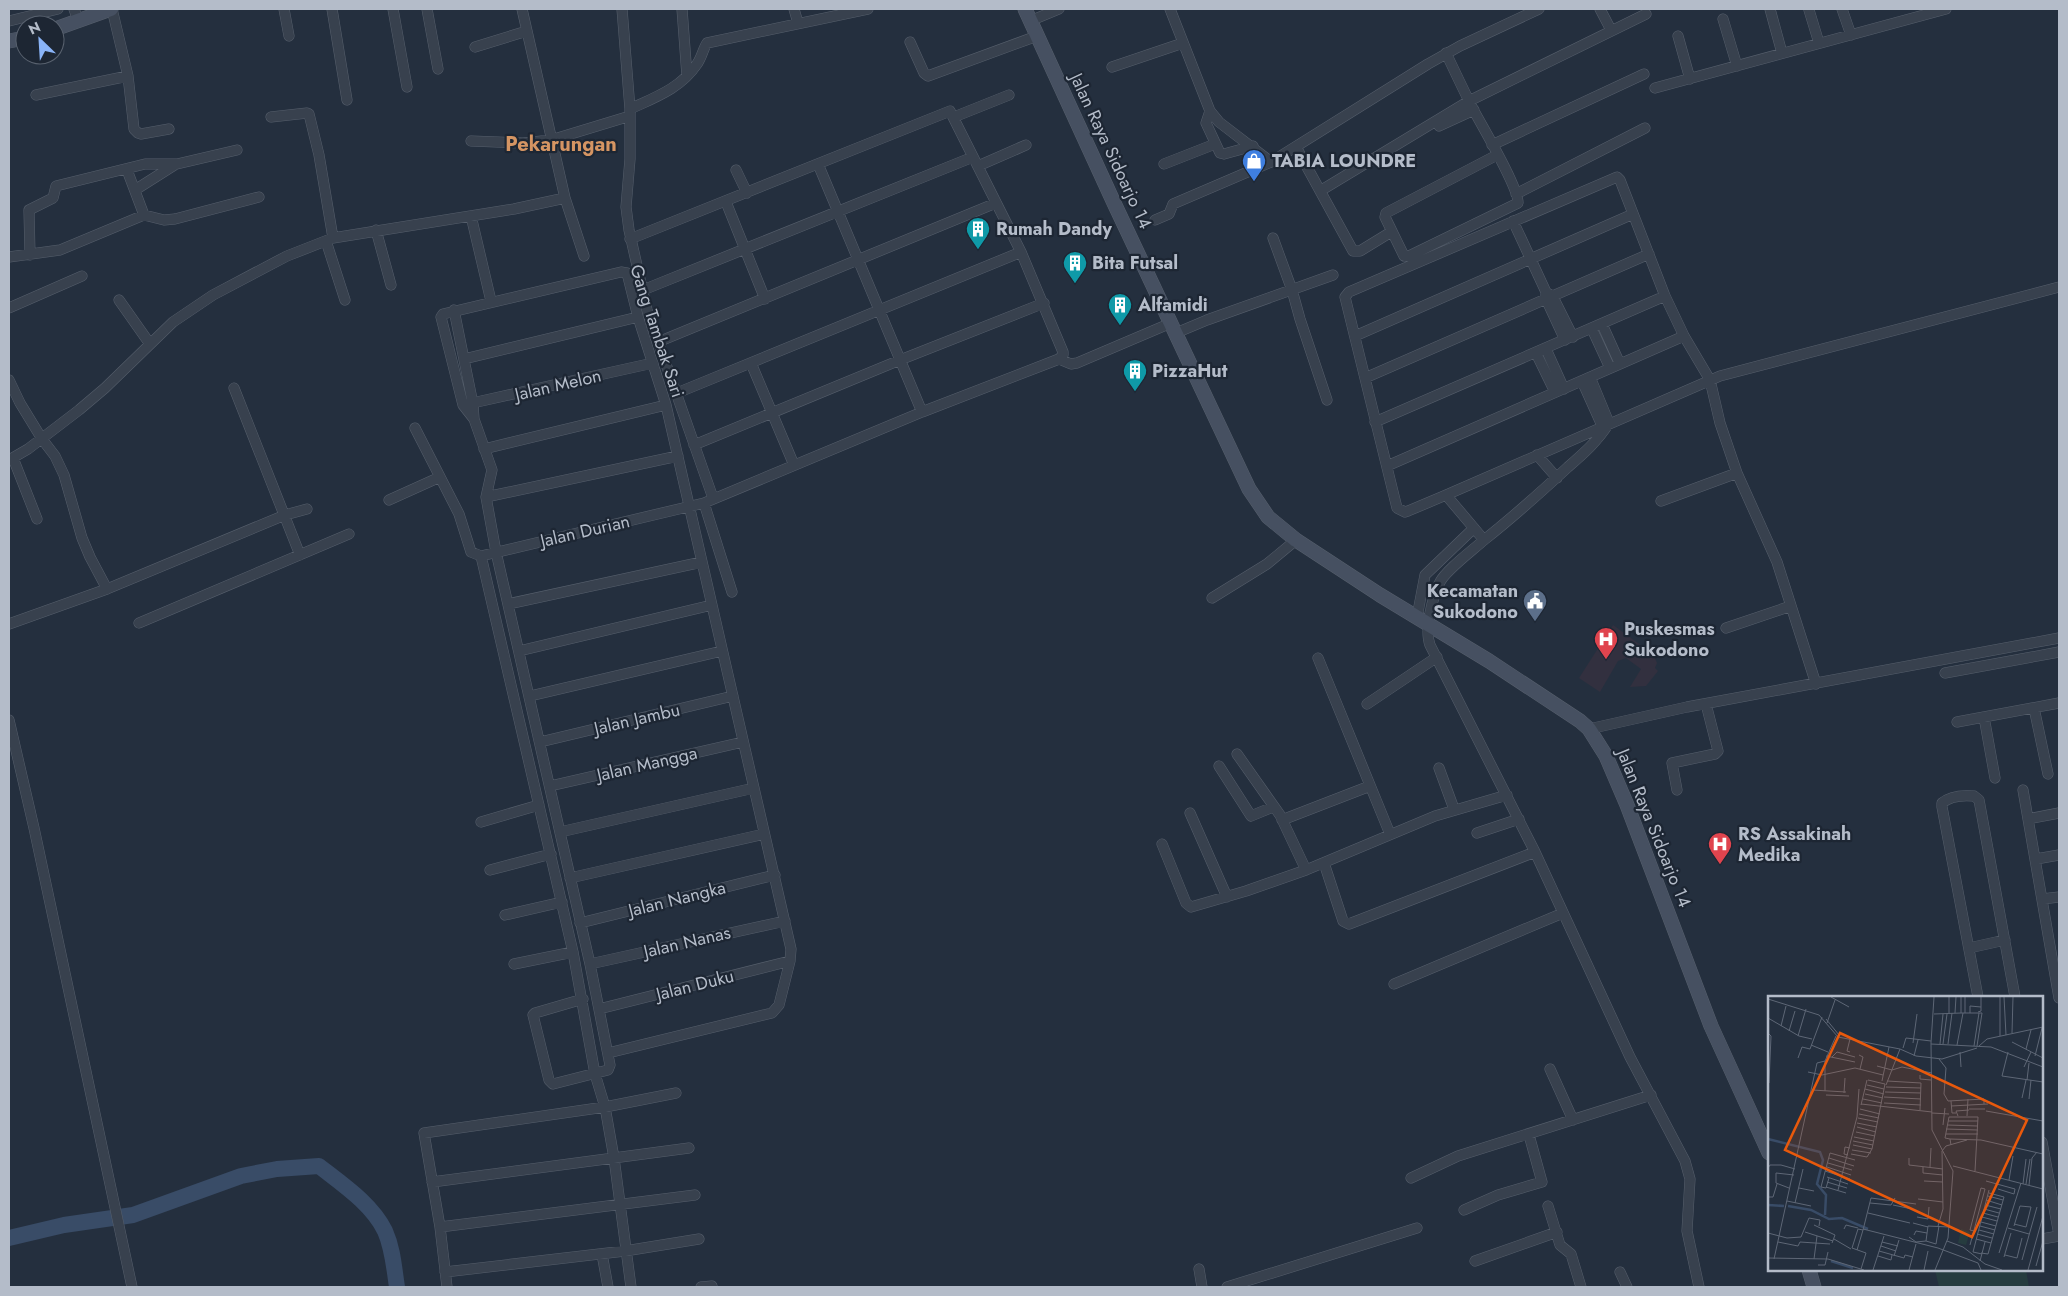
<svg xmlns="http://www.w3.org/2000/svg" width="2068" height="1296" font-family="Jost,sans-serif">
	<rect width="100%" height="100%" fill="#242f3e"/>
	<path fill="#32303f" d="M1613,625L1653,654L1657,663L1655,668L1658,671L1646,686L1630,687L1641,669L1626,658L1618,661L1600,692L1579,678Z"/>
	<path fill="#263c3f" d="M1935,1270H2026L2029,1287H1939Z"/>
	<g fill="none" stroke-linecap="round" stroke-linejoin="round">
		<path stroke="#394c67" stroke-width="16" d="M9,1238L64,1225L133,1215L241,1176L277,1169L319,1166C342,1184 372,1204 385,1231C393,1249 394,1268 397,1287"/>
		<g stroke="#565f6c" stroke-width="11">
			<path id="street" d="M74,9L78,20
				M112,9L128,76L134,129L138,133L141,134L169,129
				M284,9L289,36
				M332,9L347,100
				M393,9L407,87
				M427,9L438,69
				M522,9L565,198L584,256
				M622,9L630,109V159L626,207L629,230L647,310L713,498
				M682,9L687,76
				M794,9L798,23
				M1170,9L1210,111L1219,122L1271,162L1428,64L1460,46L1539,9
				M1600,9L1611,30
				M1770,9L1782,53
				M1842,9L1851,35
				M1809,10L1819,43
				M1723,19L1737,66
				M9,21L58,9
				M1030,21L1059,9
				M1678,36L1690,79
				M910,42L924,73L928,76L1037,36
				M475,47L527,31
				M1446,53C1455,72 1464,91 1473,109C1482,126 1519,188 1518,203L1409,256H1404L1385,217L1386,213L1497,155
				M1112,67L1183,43
				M1655,88L1946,9
				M36,95L128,76
				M630,109C656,97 681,88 697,64C702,57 703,49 707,43L868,9
				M1210,111L1206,123L1220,153L1224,154L1253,146
				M271,117L307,113L309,114L319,155L333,238
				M954,117L1009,95
				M1439,126L1474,110
				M471,141L523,143L551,140L630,116
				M1492,145L1644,74
				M1296,147L1353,251H1360L1391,232
				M818,164L922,412
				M1164,164L1215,144
				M978,166L1026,145
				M127,170L144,215
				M736,170L747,193
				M135,190L176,164
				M1320,191L1469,101L1646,14
				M1516,194L1645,128
				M726,202L765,299
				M471,216L491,301
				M1155,220L1169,214L1173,204L1271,162
				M1513,221L1546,292V299L1565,340
				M376,230L391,285
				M1273,238L1292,290L1300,319L1327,400
				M630,239L950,111L1021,252L1063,352V355L1059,359
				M326,241L345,300
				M30,255L29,210L53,198L56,186L145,164H177L237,150
				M9,257L60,250L144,215L164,220L175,219L259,197
				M643,290L973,157
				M1549,294L1553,297L1573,337
				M119,300L150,344
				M9,308L82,276
				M454,310L473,404L474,419L492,470L486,497L496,552L590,964L610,1065L608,1070L553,1084L549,1080L533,1015L535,1013L583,999
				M1602,324L1620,364
				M1592,329L1610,368
				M1176,333L1207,320L1333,275
				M1355,336L1633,214
				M658,342L996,203
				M1546,349L1564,389
				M1536,353L1555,392
				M464,359L638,317
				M751,363L794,465
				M1590,377L1609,423C1598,441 1583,454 1568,467C1541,492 1513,517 1484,540C1473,550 1446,570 1440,582C1433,596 1424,629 1430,645L1535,852L1630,1057L1685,1161L1690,1179L1687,1231L1699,1287
				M1365,378L1649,254
				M9,380L20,403L42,439L55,456L64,475L82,538L90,557L107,589
				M1582,381L1604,430
				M234,388L300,555
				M677,393L1021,252
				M468,404L653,363
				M474,419L463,405L441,317L443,314L621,272L627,273L638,317L666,405L791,949L790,961L779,1005L772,1013L608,1053
				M1375,422L1665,296
				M415,428L459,514L471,552L481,556L704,503L922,412L1059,359L1071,364L1077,363L1171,323
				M694,445L900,360L1044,303
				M484,449L666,405
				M1537,455L1557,478
				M13,458L37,519
				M9,460L28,449L79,410L105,388L173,322L213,295L287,256L333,238L514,209L565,198
				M1387,466L1684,336
				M1446,495L1720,376L2059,287
				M486,497L678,456
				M389,500L440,477
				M1661,501L1737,473
				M704,503L732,592
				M1484,540L1446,495L1408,511L1405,512L1397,508L1345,297L1349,292L1617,177L1620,180L1665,296L1684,336L1710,380L1720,423L1737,473L1777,562L1816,684
				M481,556L573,952L595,1074L605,1107L614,1158L631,1287
				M1212,598L1267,564L1296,540
				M508,604L702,562
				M1417,617L1425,575L1474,528
				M139,623L349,534
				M9,624L107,589L285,515L307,509
				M1726,628L1791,606
				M519,651L712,605
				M1318,658L1390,834
				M1945,673L2059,652
				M530,696L722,651
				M1367,704L1437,657
				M2034,708L2048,774
				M1984,717L1995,778
				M9,720L34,828L132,1287
				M1957,722L2059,703
				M1589,729L1687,707L2059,638
				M540,742L733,696
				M1237,754L1280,815L1306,870
				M1219,766L1251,816L1273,807
				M1439,768L1454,809
				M550,786L743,742
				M1677,790L1672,763L1715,754L1718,751L1706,704
				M2023,790L2059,998
				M1190,813L1227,897
				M2028,819L2059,813
				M1282,820L1370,786
				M481,822L539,805
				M560,832L754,788
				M1477,833L1519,819
				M1162,844L1186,903L1191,907L1246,891L1306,870L1435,816L1507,795
				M2036,859L2059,855
				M1324,863L1343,921L1349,924L1535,852
				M490,870L551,854
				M570,878L764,834
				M2042,899L2059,897
				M505,915L562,902
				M580,923L775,875
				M1969,948L2005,940
				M514,964L573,952
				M590,964L785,921
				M1394,984L1563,913
				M1978,997L1942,807V803C1950,796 1963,795 1974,796L1979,800L2015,997
				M599,1009L790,961
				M1550,1069L1573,1120
				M2042,1142L2059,1235
				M1411,1178L1458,1156L1651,1095
				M432,1182L689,1148
				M1548,1206L1560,1245L1571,1254L1581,1287
				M1464,1210L1498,1195L1542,1182L1529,1135
				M440,1227L695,1195
				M2042,1239L2059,1236
				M602,1254L608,1287
				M1475,1261L1557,1232
				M1199,1269L1202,1287
				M445,1272L625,1251L699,1239
				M1620,1272L1627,1287
				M447,1287L440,1227L424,1133L605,1107L676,1093
				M701,1287L712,1286
				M1227,1287L1417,1228"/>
		</g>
		<g stroke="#565f6c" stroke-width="15">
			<path id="secondary" d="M1025,9L1114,203L1249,489L1268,517L1296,540L1380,595L1489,661L1580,721L1589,729L1606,756L1627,805L1711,1026L1769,1153
				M55,29L111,9
				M9,41L25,38
				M1809,1270L1814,1287"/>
		</g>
		<use href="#street" stroke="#38414e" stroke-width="10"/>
		<use href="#secondary" stroke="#465061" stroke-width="14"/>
	</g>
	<defs>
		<g id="shop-pin" transform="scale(1.25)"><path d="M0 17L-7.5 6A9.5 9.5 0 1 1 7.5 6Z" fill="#3f7fe0" stroke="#1d2633"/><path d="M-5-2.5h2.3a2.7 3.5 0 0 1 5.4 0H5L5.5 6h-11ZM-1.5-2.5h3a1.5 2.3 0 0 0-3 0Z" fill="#fff"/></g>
		<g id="building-pin" transform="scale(1.25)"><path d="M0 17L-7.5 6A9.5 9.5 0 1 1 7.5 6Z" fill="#0f9aa8" stroke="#1d2633"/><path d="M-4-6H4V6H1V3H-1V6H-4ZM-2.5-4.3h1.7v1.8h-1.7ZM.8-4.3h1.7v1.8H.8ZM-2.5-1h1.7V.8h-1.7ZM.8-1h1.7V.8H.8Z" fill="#fff"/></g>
		<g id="civic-pin" transform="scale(1.25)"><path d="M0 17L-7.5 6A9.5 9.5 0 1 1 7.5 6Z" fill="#5c6f8a" stroke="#1d2633"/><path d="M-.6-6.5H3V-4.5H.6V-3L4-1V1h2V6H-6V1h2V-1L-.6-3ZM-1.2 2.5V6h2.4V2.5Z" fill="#fff"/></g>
		<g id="hospital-pin" transform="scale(1.25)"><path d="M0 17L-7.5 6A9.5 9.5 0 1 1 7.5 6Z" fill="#e0444e" stroke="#1d2633"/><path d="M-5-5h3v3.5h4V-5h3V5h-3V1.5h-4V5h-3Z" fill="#fff"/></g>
	</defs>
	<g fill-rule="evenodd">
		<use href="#shop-pin" x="1254" y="161"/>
		<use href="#building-pin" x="978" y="229"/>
		<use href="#building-pin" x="1075" y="263"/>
		<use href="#building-pin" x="1120" y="305"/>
		<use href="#building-pin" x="1135" y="371"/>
		<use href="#civic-pin" x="1535" y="601"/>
		<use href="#hospital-pin" x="1606" y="639"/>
		<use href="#hospital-pin" x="1720" y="844"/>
	</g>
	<g text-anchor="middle" stroke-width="4.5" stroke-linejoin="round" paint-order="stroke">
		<g font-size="18" fill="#b4bcc9" stroke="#1d2633">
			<text transform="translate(1111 151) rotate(65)" y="6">Jalan Raya Sidoarjo 14</text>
			<text transform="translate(657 331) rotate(72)" y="6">Gang Tambak Sari</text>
			<text transform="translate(558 385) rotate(-13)" y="6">Jalan Melon</text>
			<text transform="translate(585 531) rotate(-13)" y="6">Jalan Durian</text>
			<text transform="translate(637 719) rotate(-13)" y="6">Jalan Jambu</text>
			<text transform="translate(647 764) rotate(-13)" y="6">Jalan Mangga</text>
			<text transform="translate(1654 828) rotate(68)" y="6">Jalan Raya Sidoarjo 14</text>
			<text transform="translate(677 899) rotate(-14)" y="6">Jalan Nangka</text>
			<text transform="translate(687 942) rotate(-13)" y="6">Jalan Nanas</text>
			<text transform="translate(695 985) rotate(-14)" y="6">Jalan Duku</text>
		</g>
		<g font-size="18" font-weight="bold" fill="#b4bcc9" stroke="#1d2633" text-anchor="start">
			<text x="1272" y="167">TABIA LOUNDRE</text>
			<text x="996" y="235">Rumah Dandy</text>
			<text x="1092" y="269">Bita Futsal</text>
			<text x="1138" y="311">Alfamidi</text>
			<text x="1152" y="377">PizzaHut</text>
			<text x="1518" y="597" text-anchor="end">Kecamatan<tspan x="1518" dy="21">Sukodono</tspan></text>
			<text x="1624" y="635">Puskesmas<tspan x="1624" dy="21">Sukodono</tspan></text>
			<text x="1738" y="840">RS Assakinah<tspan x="1738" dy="21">Medika</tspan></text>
		</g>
		<g font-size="20" font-weight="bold" fill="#d59563" stroke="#1d2633">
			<text x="561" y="151">Pekarungan</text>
		</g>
	</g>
	<g transform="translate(1768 996)">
		<rect width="275" height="275" fill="#242f3e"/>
		<path d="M193,233L202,236L198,249L190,247Z" fill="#263c3f"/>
		<path fill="none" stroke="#394c67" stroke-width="2.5" d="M0,143L52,156L55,164L49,188L58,199L57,219M0,209L16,210M20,210L43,214L61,223L74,222L100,233M63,265L85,272"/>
		<path fill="none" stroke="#5e6776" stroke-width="1" d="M63,1L81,11M166,1L163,47L164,134L185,175L180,242L167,274M236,1L238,39M0,3L51,19L70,41L132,53L148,60L174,63L209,52M210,16L213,15V1M181,17V1M187,17L188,1M193,17H214L209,50M197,17V1M202,17V10L213,11M166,18L193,17V1M0,22L31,40L44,43M58,23L71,39M59,27L67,4M13,30L18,10M21,35L27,15M0,37L3,40L1,87M244,37L245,1M30,40L38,13M232,40V1M82,43L79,55L82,56M244,46L275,62M145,47L149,18M163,48L223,51L275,71M172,48L175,18M175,48L179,18M180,48L184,17M43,49L60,56M189,49L195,17M206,50L211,17M211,50L219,43L275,31M135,52L138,42L163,45M258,53L263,34M192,56L193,71M240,56L234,80L275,86M91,59L95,61L92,73M58,60L87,66M146,60L150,44M267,60L274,32M64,61L69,56L87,61M30,62L34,51L42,53L54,21M171,63L178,72L176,98L180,105L216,103V108M109,70L124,74M256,71L263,56M124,74L134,71L164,77M40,76L54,79L87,72L115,79M152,79V83L163,84M259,84L261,67M114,85L121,51M119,85L153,87L152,114M99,89L116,93M118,89L132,53M118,91L153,92M97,93L116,98M44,94L78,96M57,95V65M117,96L153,97M76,97L77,82M97,98L115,102M58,99L81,100M116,101L153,103M254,102L258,84M95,103L114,107M261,103L263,84M183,105L184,117H188M116,107L153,109M93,108L164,116M93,109L99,84M183,110L220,108M92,113L112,118M201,113H217M218,115L275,125M164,117L181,118M91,118L111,122M190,120L188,115L201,114M199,120L200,103M90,122L110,126M180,125H210M89,127L109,131M175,129L177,112M179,129L210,130M89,131L108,136M178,133L210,134M88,136L107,140M178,138H210M86,141L106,145M182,143L213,144L275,158M85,145L105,149M85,149L104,153M183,149L182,143L177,142L181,121H210L207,175M84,154L103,157M83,158L99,161L104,153L117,88L100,84M80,159L76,158L77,151L82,152M61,162L86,170M141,162V169L175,173M60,167L84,174M185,170L275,193M59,171L83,179M155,171V177L175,179M162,171L163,152M0,172L2,169H13L27,173M57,175L82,183M59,181L80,188M61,182L58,192L53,191L62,157L87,164M241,184L245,160M156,185L175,186M218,185L247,193L246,198L230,193M59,186L79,192M255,188L258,163M258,188L262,163M261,189L264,162L269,156M58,191L78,197M21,192L8,187V177L26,179M31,192L46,195M70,194L89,121L91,93M220,200L235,204M0,201H5L9,188M150,203L175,206M218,204L234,209M19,205L43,210M27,207L35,173M102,207L123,209L127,202M125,209L144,213M217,209L233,213M216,213L231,217M100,217L142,227M215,217L230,221M149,221L160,223L161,211M214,221L229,225M213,226L228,230M145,227L160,231M46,229L67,239L64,247M170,230L175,213L174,155L178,150L199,144M212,230L227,234M246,230L252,210L263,211L258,231L246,228M240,232L261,238M76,233L78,229L90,232M95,233L170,252L210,267L213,274M211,234L226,238M206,235L202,234L213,192M37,236L65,245M0,237L19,242L33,241L41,222L52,224L51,230M209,238L224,242M146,239L148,235L159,237M141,241L148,246L158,245L160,230L181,231M66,243L83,253M208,243L223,247M158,245L168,248L171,230M179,245L195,251L217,268L234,274M10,246L30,250L32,246L62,248M114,246L130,250M202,249L217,193L213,192M113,250L128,255M89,254L95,234M111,255L136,262L137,259L145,261M213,257L220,258L236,201L221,197M231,257L253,187M214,258L205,256L221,194M237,259L249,262L254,242M110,260L123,264L124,259M126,260L131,244M236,261L243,237M0,262L60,263L96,274M6,263L49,67L57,65L68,40M46,263L49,240M254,264L269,211M212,265L217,246M50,269H57L60,256M268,270L275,245M93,273L98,257L84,252L90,233L95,234L103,202L148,208M105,274L116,240M141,274L148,248M156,274L160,255M260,274L275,220"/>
		<path fill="#e8590c" fill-opacity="0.15" stroke="#e8590c" stroke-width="2.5" d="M72,37L259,124L204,241L17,154Z"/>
		<rect width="275" height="275" fill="none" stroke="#b4bcc9" stroke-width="2.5"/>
	</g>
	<rect width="2068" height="1296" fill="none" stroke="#b4bcc9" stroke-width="20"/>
	<g transform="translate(40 40) rotate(335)"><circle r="24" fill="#1d2633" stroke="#59626f"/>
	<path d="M0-4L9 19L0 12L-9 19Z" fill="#8ab4f8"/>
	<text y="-8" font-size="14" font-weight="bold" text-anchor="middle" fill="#b4bcc9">N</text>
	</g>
</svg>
